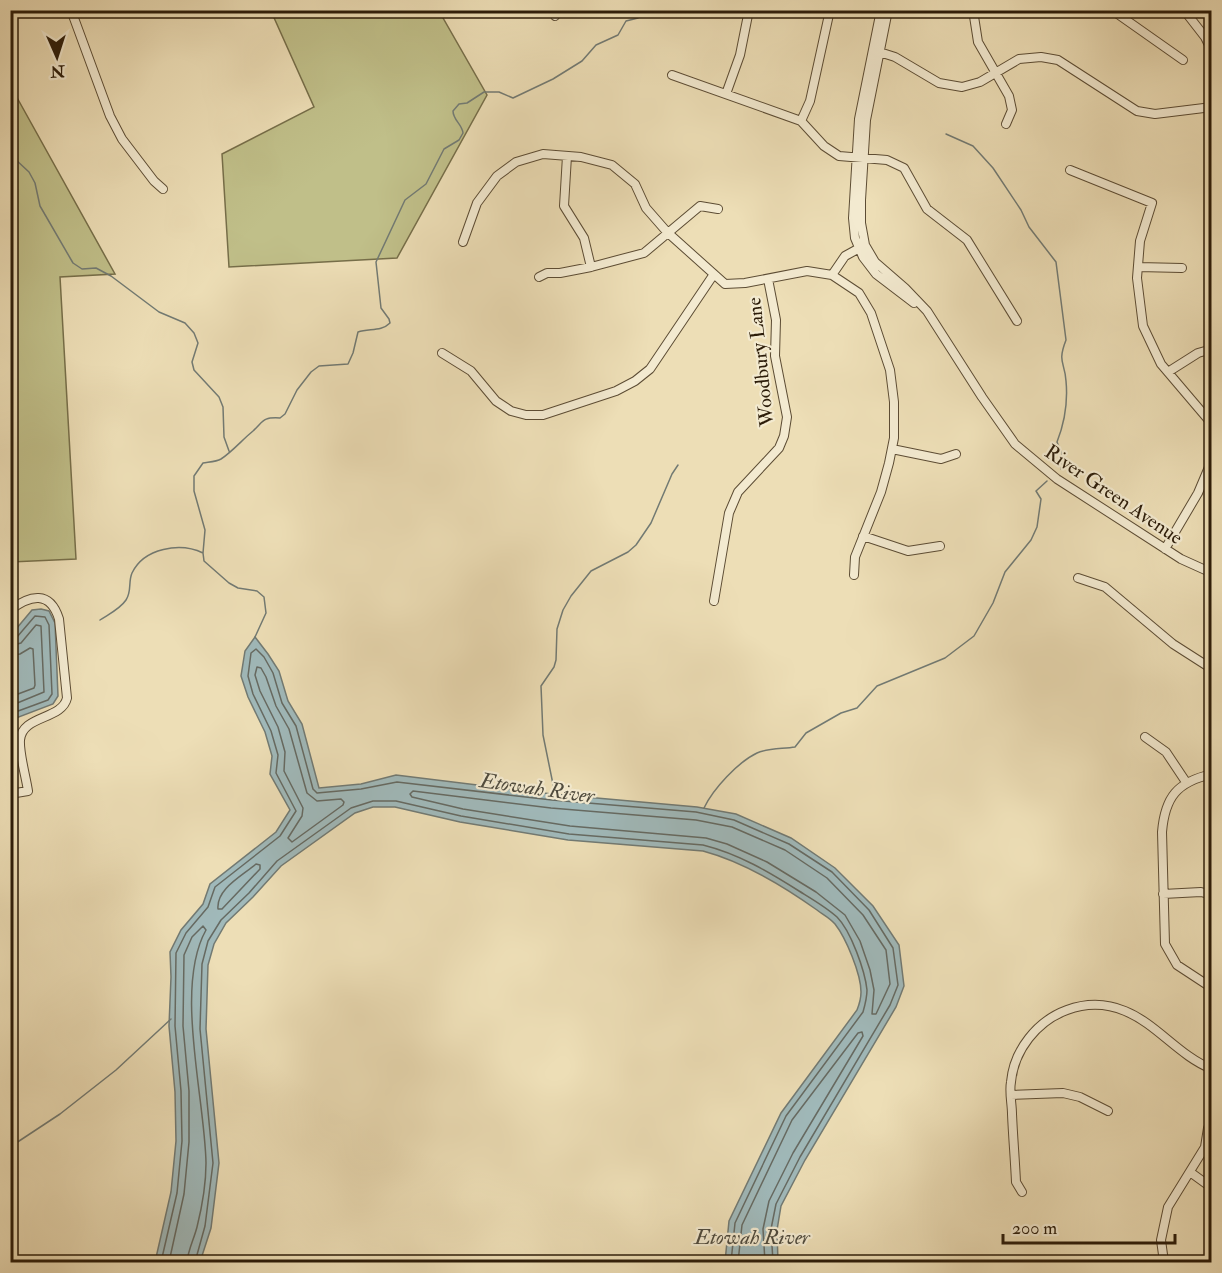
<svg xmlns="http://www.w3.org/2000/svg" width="1222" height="1273" font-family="'IM FELL Double Pica',serif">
	<rect width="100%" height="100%" fill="#eddeb6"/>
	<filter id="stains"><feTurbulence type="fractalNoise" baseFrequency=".00333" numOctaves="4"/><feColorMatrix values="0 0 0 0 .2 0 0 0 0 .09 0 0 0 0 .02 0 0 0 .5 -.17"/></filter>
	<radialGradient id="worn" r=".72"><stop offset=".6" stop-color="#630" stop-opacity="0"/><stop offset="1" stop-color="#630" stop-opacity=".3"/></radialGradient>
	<path fill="#c0bf89" stroke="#766e49" stroke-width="1.5" d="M271,11H439L487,95L397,258L229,267L222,154L314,107Z
		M10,85L115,274L60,277L76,559L11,562Z"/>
	<path fill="#a0b9ba" stroke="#727a73" stroke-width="1.5" d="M41,609L49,611L55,623L58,696L53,704L11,720V635L32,610Z
		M255,637L268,654L279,671L288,701L302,724L319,788L361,784L396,775L552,794L697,807L736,814L791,838L835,868L873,906L899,945L904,986L896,1007L805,1160L781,1206L777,1230L778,1262H725L729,1221L781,1113L857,1010C859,1005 861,998 861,992C861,974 846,938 835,924C830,918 822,914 817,910C782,885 744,862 703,851L568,840L460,822L395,807H373L355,813L281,866L253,897L226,923L214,944L208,965L206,1029L219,1163L211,1228L200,1262H155L171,1192L176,1141L175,1092L169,1026L171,977L170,952L181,930L203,904L210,884L276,832L290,810L270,774L272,756L265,732L248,697L241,676L245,651Z"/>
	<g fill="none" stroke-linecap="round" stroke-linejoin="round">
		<path stroke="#666a62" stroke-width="1.5" d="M10,638L17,637L35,616L45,617L49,625L52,694L48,700L10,714
			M10,646L21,643L36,625L41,626L44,692L10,706
			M10,655L20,654L30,648L33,649L35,685L34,688L10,697
			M257,667L261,668L266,677L276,706L289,729L307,793L317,801L341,799L344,802L343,805L292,842L288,838L302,816L303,808L284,771L285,752L278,727L260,691L255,675Z
			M413,791L551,808L696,820L732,827L785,850L827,878L863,915L886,950L890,984L876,1014H872L874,990L870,970L860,941L845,915L816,892L767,862L727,844L706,838L570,826L463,809L412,797L410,794Z
			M256,864L260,865V869L222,909H218C216,889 242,876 256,864Z
			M161,1262L177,1193L182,1141L181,1091L175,1026L176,953L186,933L208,907L215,887L280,836L296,811L276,773L278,755L271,731L253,694L248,676L251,653L256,649L264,657L273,673L282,703L296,726L313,789L317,793L361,789L397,782L552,800L696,812L734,820L789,844L832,872L869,910L893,948L898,985L890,1005L800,1157L776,1204L771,1229L773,1262
			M169,1262L184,1194L189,1142V1091L183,1026L184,955L192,937L203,926L206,930C174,987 205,1098 206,1163C206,1184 202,1207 197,1227C194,1239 188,1250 187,1262
			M195,1262L205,1226L213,1163L200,1029L202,964L208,941L221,920L249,893L277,861L351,808L373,801H396L461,816L569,834L703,845C739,854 769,872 799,891C812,899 826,907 837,917C851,931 865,971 867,990C867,997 865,1005 863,1012L786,1116L735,1223L731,1262
			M738,1262L742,1225L792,1120L858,1033L862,1032L863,1036L793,1153L769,1201L763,1229L765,1262"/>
		<path stroke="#727a73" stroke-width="1.5" d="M1208,10L1212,15
			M946,134L973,146L993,168L1021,210L1029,227L1056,262L1066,340C1057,363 1065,362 1066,381C1068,402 1064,424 1057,442L1062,454L1061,469
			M10,151L15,159L29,172L35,183L40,206L73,263L82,269L96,268L111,276L159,312L185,323L194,333L198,343L192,362L194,370L219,397L223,407L224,437L229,451
			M100,620C109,614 120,609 126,600C132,591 128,582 132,573C144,548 180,542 203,553
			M255,637L266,613L264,597L257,591L238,588L229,583L204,561L203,553L205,530L194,491V476L203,463C208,462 216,462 221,459C232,452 243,439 253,431C264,421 262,417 280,418L285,414L297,390L311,372L319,366L348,364L353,353L358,332C369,328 381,332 390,323L389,319L381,308L376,262L405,200L426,184L444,149L459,140L463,133C462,124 453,120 453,111L459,104L467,103L484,92H499L513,98L553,79L582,61L596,45L618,35L626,21L638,18L643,14V10
			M555,794L543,735L541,686L554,667L556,660L557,629L563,610L571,596L591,571L628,552L636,545L651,523L672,474L678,465
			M704,808C713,789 738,762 757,753C768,748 783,749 795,747L806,733L841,713L857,708L877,686L945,658L974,636L993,603L1005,572L1031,540L1037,527L1041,499L1036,491L1047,481
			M10,1147L60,1114L116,1070L171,1019"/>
		<g stroke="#5c4c34" stroke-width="10">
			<path id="minor" d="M71,10L110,116L122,139L154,181L163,189
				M881,10L859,119L853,218L855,238L863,257L876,274L914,303
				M888,10L866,120L861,200V223L865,245L875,262L905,288L927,311L982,397L1015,444L1057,479L1181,559L1212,573
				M973,10L978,42L1009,96L1012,110L1006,124
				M1112,10L1183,60
				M1184,10L1205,37L1212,51
				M555,16L558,10
				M873,50L895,57L939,83L962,87L980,82L1019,59L1041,57L1058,60L1137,111L1155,114L1212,107
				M672,75L801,121L824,146L839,156L887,160L904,168L927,209L967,240L1017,321
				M726,94L740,55L749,10
				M801,121L810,101L830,10
				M567,156L564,206L584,238L591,267
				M1070,170L1152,203L1140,241L1137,278L1143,326L1161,364L1212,424
				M463,242L477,203L497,176L516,162L543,154L581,157L612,165L635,184L646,208L667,232L725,284L745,283L807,271L832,275L845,256L865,245
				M1138,267L1182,268
				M832,275L859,293L871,313L890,370L894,402V438L889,463L881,492L855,557L854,575
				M539,277L547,273H560L591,267L644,253L700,206L718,209
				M442,353L471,371L496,401L511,411L526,415H543L616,391L635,381L650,369L714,274
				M1168,372L1198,353L1212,349
				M892,449L941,459L956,454
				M863,536L908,551L940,546
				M1165,549L1198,493L1212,460
				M1078,578L1105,587L1173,644L1212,669
				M714,601L729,513L738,492L779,448L784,436L787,417L775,356L776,320L768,279
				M10,610C30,595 50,590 59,619L67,698C62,720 22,715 20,740C19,753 26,777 28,791L10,794
				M1145,737L1166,752L1186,782
				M1212,774C1177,782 1165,797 1162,832L1165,944L1177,965L1212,988
				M1163,894L1201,892L1212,895
				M1011,1095L1063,1093L1080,1097L1108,1111
				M1190,1172L1212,1188
				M1022,1192L1016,1182C1015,1160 1013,1137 1012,1114C1012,1104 1009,1092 1011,1082C1014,1050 1037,1021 1067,1010C1086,1003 1106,1003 1125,1011C1157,1024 1179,1056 1212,1069
				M1164,1262L1161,1240L1168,1207L1205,1147L1208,1128"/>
		</g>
		<use href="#minor" stroke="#f3ead0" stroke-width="8"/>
	</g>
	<g text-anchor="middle" stroke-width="4.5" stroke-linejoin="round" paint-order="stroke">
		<g font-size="20" fill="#2c1c09" stroke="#f3ead0">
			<text transform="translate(760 362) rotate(-96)" y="7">Woodbury Lane</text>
			<text transform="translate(1114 494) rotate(34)" y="7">River Green Avenue</text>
		</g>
		<g font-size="21" font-style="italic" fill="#4f4b3e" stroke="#f3ead0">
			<text transform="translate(537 788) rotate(8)" y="7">Etowah River</text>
			<text x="752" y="1244">Etowah River</text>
		</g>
	</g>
	<rect width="1222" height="1273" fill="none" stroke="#eddeb6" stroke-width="36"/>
	<rect x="12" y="12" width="1198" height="1249" fill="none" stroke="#2c1c09" stroke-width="3"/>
	<rect x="18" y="18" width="1186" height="1237" fill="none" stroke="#2c1c09" stroke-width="1.5"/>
	<g transform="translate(57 57) rotate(177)" stroke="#f3ead0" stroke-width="4.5" paint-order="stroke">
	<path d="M0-4.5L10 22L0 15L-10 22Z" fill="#2c1c09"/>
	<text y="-9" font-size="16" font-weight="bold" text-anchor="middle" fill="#2c1c09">N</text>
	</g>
	<path d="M1003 1234v9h172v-9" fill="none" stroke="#2c1c09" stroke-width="3"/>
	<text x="1012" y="1234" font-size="18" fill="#2c1c09" stroke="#f3ead0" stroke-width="4.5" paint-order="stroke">200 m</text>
	<rect width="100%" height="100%" filter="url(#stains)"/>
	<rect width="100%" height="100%" fill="url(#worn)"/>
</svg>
